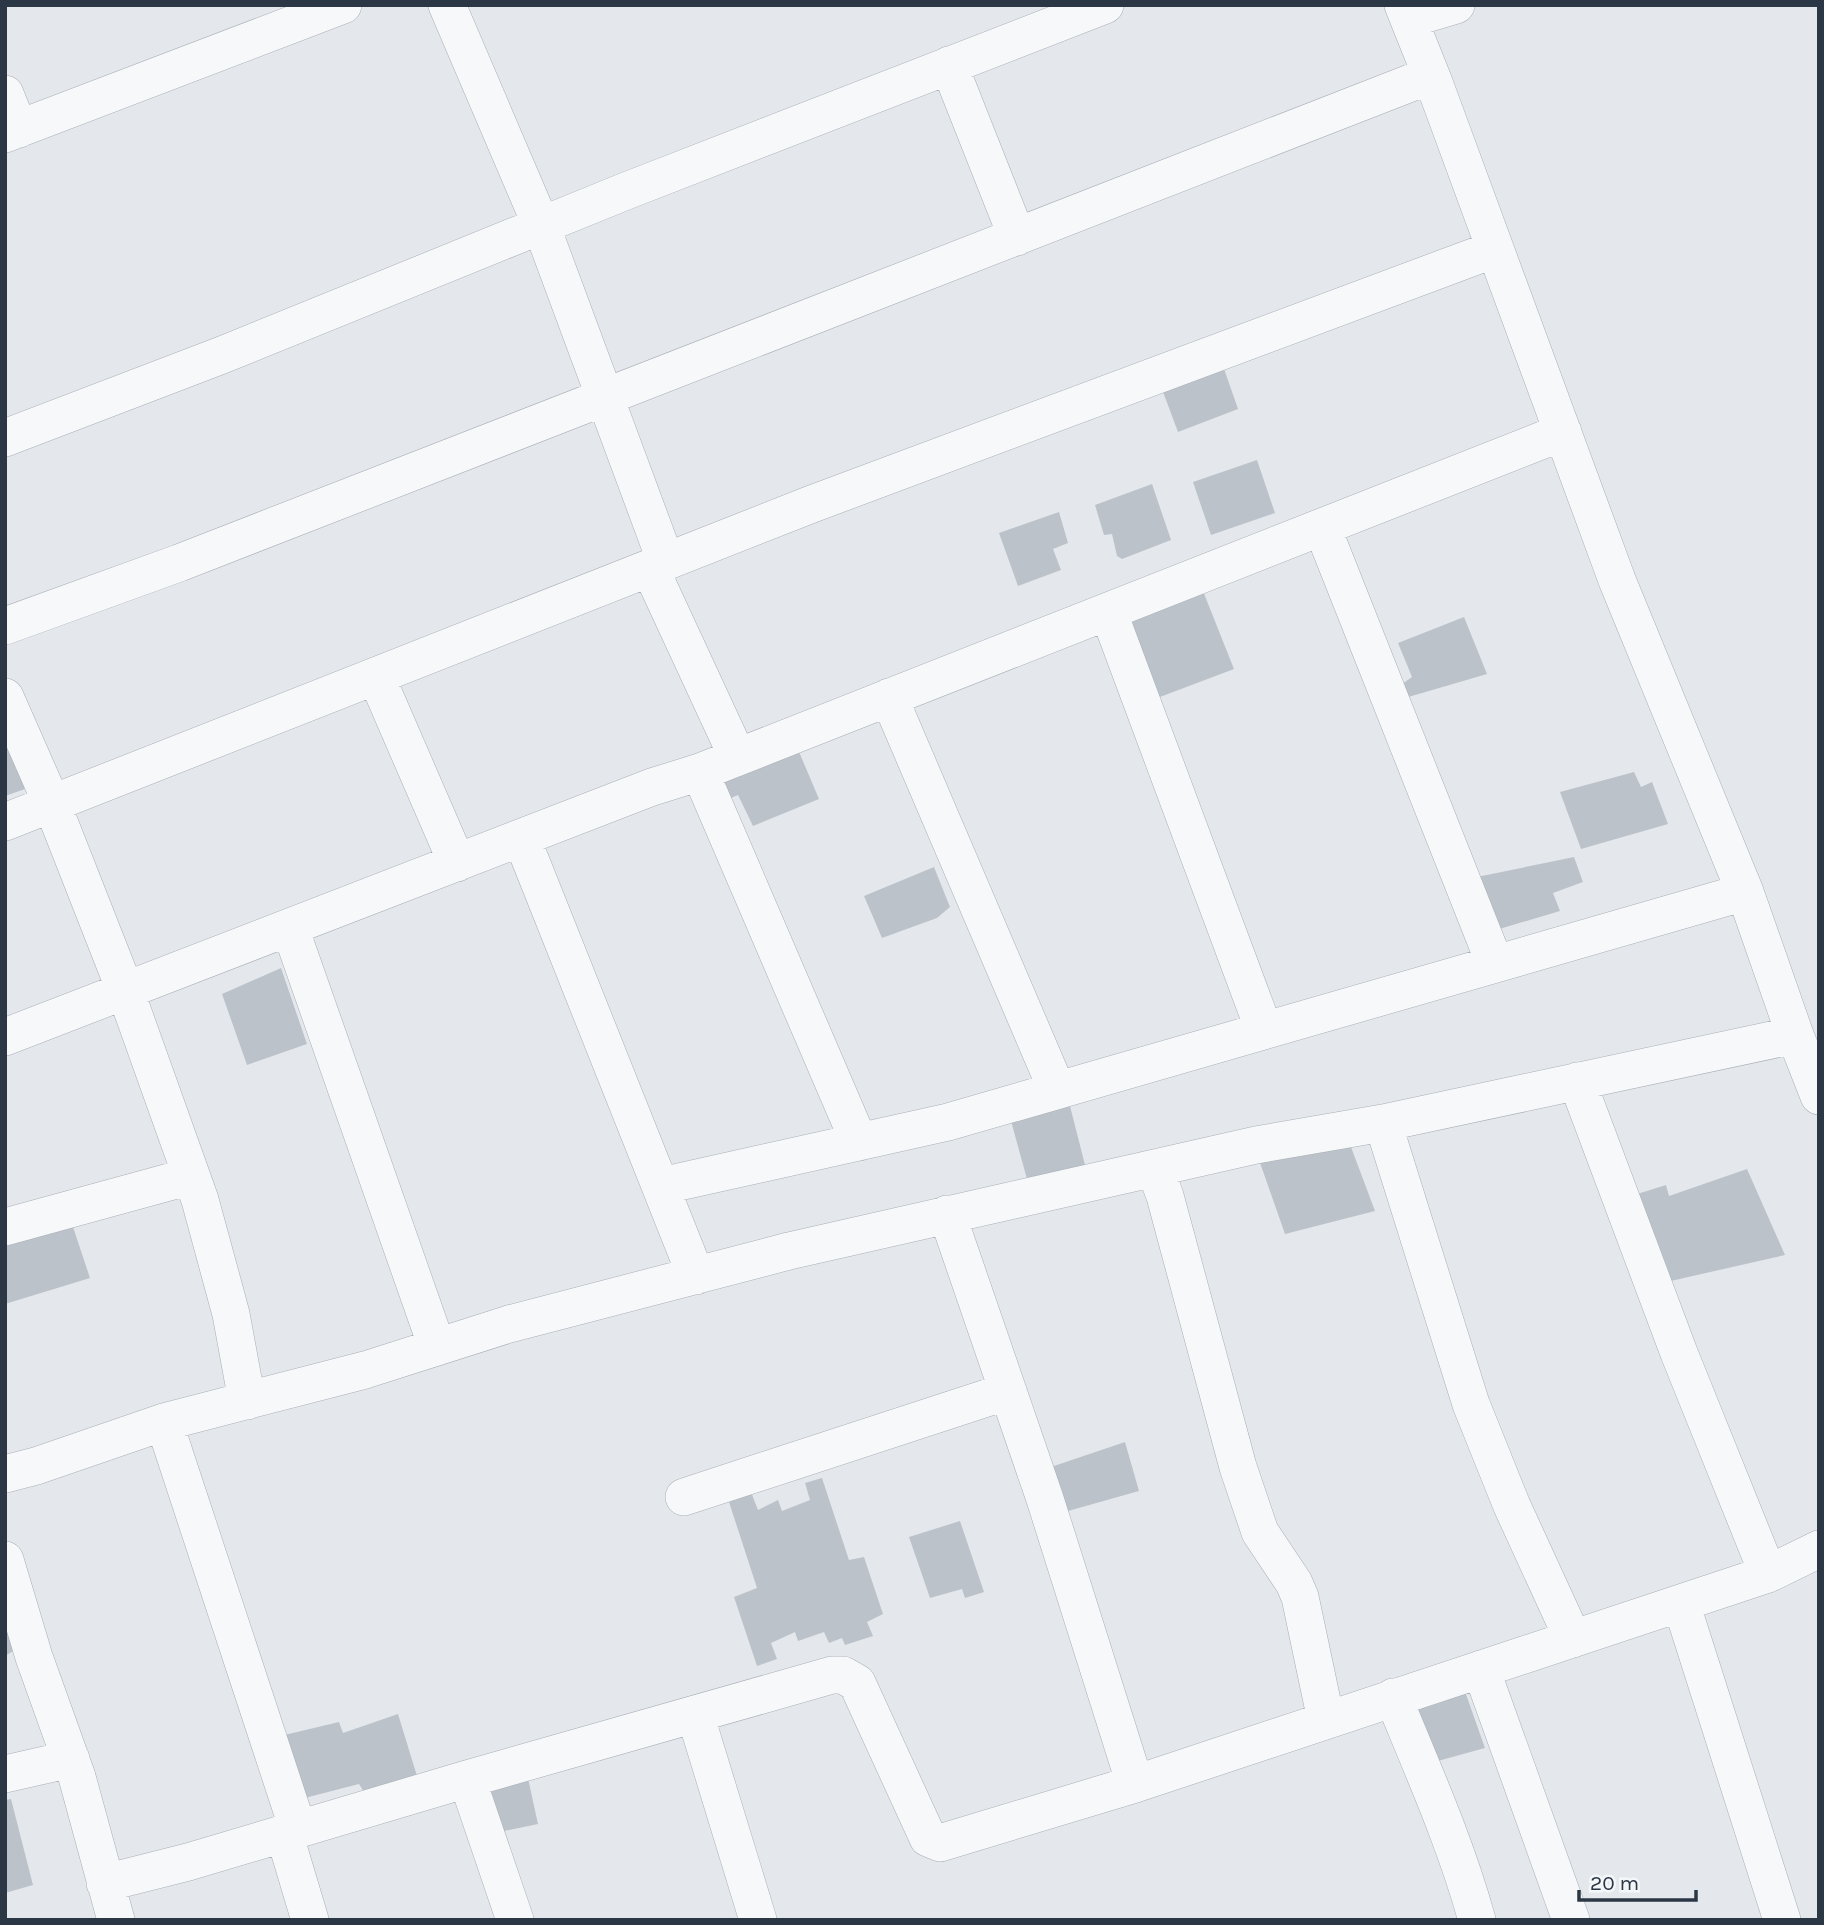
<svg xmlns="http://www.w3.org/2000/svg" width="1824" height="1925" font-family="Karla,sans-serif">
	<rect width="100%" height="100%" fill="#e4e8ec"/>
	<path fill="#bbc2ca" d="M1222,363L1238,409L1178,432L1160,384Z
		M1257,460L1275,513L1211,535L1193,482Z
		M1152,484L1171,540L1122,559L1117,556L1112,534L1104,535L1095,505Z
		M1059,512L1068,543L1053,549L1061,570L1018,586L999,533Z
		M1201,586L1234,669L1152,700L1126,615Z
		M1464,617L1487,674L1405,698L1398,687L1412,677L1398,643Z
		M5,739L25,789L5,796Z
		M794,740L819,799L753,826L738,795L726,800L714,771Z
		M1634,772L1641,787L1652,782L1668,824L1581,849L1560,792Z
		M1574,857L1583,882L1553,893L1560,911L1496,930L1477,877Z
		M934,867L950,907L937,918L882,938L864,896Z
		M281,968L307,1044L247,1065L222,994Z
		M1070,1106L1085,1165L1027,1179L1011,1121Z
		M1348,1139L1375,1211L1285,1234L1258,1157Z
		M1747,1169L1785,1255L1662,1283L1634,1195L1666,1185L1669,1196Z
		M70,1218L90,1278L5,1304V1239Z
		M1125,1442L1139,1491L1061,1513L1048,1468Z
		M822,1478L849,1560L864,1557L883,1614L867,1622L873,1636L845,1645L842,1638L829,1643L824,1632L798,1641L795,1632L771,1643L777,1659L757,1666L734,1597L757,1588L729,1502L751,1492L758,1510L778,1500L782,1511L810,1500L805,1483Z
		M960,1521L984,1592L965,1598L962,1589L930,1598L909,1537Z
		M5,1623L15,1650L5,1656Z
		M1462,1683L1485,1748L1427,1764L1403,1702Z
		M398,1714L417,1776L364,1792L359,1784L293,1801L276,1737L339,1722L343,1733Z
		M526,1769L538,1824L494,1833L474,1782Z
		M11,1799L33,1885L5,1893V1800Z"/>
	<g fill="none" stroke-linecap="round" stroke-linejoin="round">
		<g stroke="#a9afb7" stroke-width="38">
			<path id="minor" d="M447,5L541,225L666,562
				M1403,5L1433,80L1617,580L1745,892L1795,1035L1819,1096
				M1409,19L1456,5
				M949,65L1017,237
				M5,94L19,129
				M5,134L343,5
				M5,438L222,355L626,191L1105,5
				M1322,527L1495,964
				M650,568L737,756
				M1108,611L1264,1030
				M5,626L179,563L1431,75
				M376,676L457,863
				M5,697L52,804L125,990L200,1200L231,1314L247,1401
				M889,697L1057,1090
				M700,772L1563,432
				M5,822L812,504L1495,249
				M522,839L696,1276
				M290,928L437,1347
				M5,1037L652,787L700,772L859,1142
				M1577,1081L1679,1353L1768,1574
				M1383,1123L1471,1404L1512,1506L1573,1639
				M1155,1169L1165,1196L1238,1467L1260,1532L1294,1583L1300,1597L1326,1720
				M661,1186L948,1122L1745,892
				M947,1214L1045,1499L1135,1784
				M5,1227L191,1176
				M164,1422L298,1829
				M5,1474L36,1466L164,1422L365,1370L509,1324L789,1251L1256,1145L1383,1123L1795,1035
				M684,1497L1008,1391
				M5,1560L34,1657L77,1777L116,1920
				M1681,1603L1782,1920
				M1481,1669L1571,1920
				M1393,1697C1423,1770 1456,1844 1477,1920
				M695,1714L758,1920
				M5,1774L71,1759
				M467,1779L515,1920
				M284,1833L310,1920
				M105,1883L188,1862L467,1779L832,1675H843L857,1683L928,1838L940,1843L1135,1784L1768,1574L1819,1549"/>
		</g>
		<use href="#minor" stroke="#f7f8fa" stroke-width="37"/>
	</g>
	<rect width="1824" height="1925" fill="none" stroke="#2b3745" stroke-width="14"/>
	<path d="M1579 1890v10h117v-10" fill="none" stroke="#2b3745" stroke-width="3.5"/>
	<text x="1590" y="1890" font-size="21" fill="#2b3745" stroke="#f4f7f9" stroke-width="5" paint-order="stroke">20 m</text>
</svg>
